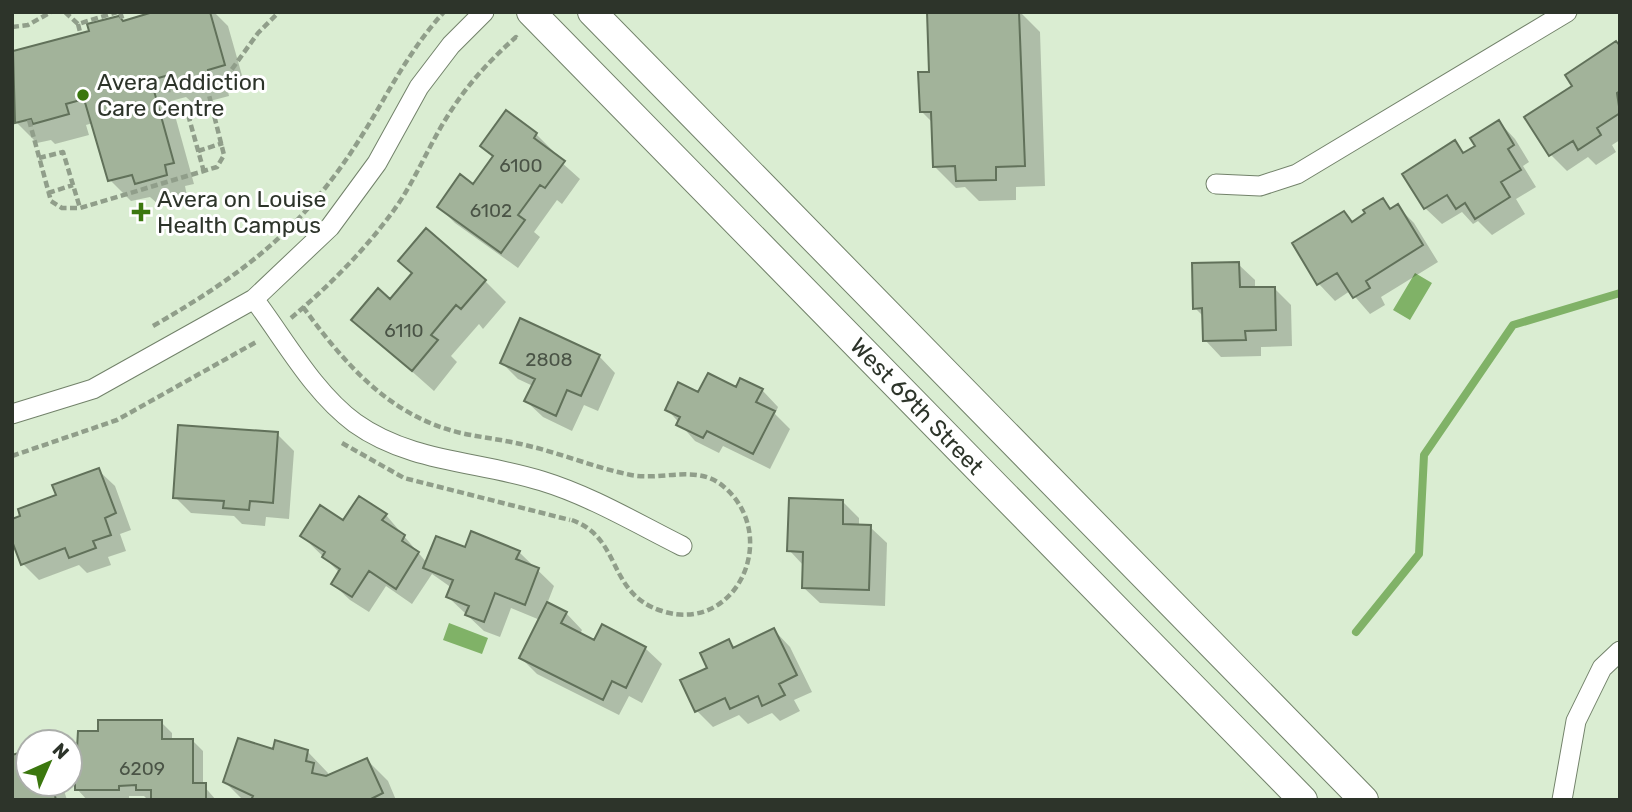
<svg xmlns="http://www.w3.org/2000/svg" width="1632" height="812" font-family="Rubik,sans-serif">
	<rect width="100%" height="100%" fill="#daedd2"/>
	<path fill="#80b267" d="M1415,273L1432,283L1410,320L1393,310Z
		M449,623L488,638L482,654L443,640Z"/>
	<path fill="#0003" d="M158,12H214L228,26L245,86L228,91L229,96L195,105L186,97L171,101L194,184L185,186L187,196L158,204L150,197L131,201L110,180L93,123L86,125L89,135L55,144L51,140L37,143L16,122L12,108V58Z
		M985,12H1020L1040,32L1045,186L1016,187V200L979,201L965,187L956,188L934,166L933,123L921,111L931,74Z
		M1620,47V140L1612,145L1616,152L1596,165L1588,157L1567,171L1551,155L1575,87Z
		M506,112L536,134L553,151L551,153L580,179L562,204L557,200L534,232L540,237L518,268L455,223L439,207L474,186L494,158L482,146Z
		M1499,122L1515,139L1529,162L1523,166L1536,187L1516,199L1525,214L1492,235L1478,221L1473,224L1462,212L1442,224L1425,208L1455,143L1466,154L1477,147Z
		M1383,200L1392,209L1397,206L1414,223L1438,262L1381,297L1385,305L1370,314L1350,291L1335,301L1319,284L1294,244L1344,213L1354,223Z
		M1238,264L1255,280V289L1274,288L1291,305L1292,346L1261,347V356L1221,357L1205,340L1204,317L1195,308Z
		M413,274L485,281L506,302L483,329L479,324L451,356L457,362L434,391L354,320L390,301Z
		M599,356L615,373L598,411L584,405L572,431L543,417L526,401L533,386L518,379L502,363Z
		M737,389L762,390L778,407L775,414L790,429L770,469L723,446L719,453L695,441L667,409L699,394Z
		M277,434L294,451L289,519L266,517L265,526L242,524L234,516L191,513L175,497Z
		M98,470L115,486L131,530L120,534L126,551L108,557L111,565L87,573L79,565L39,580L23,564L58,496Z
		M843,502L859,518V527H870L887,543L885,606L820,603L803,587L804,566L789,550Z
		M386,515L427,563L466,549L519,552L554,586L547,604L566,613L582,630L580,634L595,642L645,648L662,664L642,703L629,696L619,715L537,674L521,658L540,620L511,608L500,637L484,631L448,597L452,588L432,574L412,604L386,586L369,612L350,600L333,584L340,573L302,536L344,522Z
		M774,630L790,647L812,692L794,700L800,711L780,721L772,713L748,724L739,715L713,727L697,711L710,668L728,641L736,648Z
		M161,722L172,733V740H192L203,751V785L216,800H148L144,796H129V800H87L77,789V778L71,772L79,751L99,733Z
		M275,751H307L328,773L327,778L367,760L388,781L396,800H243L225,782Z
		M28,752V784H62L67,800H12Z"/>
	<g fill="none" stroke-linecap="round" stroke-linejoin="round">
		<path stroke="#80b267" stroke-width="8" d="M1356,632L1419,554L1424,455L1513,325L1620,293"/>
	</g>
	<path fill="#a2b39a" stroke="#61715a" stroke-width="2" d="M153,12H210L225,65L208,70L209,76L172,85L169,75L151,80L174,163L165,165L167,175L135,184L132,175L108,181L84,99L66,104L69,114L33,124L31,119L15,123L13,51L89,31L87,24L119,16L123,21Z
		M927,12H1019L1025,166L996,167V180L956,181L955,166L933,167L931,112H920L918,72H929Z
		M1616,41L1620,46V91L1617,93L1620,113L1597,128L1601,135L1578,150L1573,141L1549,156L1524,117L1572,86L1565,75Z
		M506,110L537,133L534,138L565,161L545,188L540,185L518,215L525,220L501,253L437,207L460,174L473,184L493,156L480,146Z
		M1499,120L1514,145L1508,149L1521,170L1501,182L1510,197L1475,219L1465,203L1456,209L1447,195L1424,209L1402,174L1455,140L1463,153L1475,146L1470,138Z
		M1383,198L1390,209L1398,204L1423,245L1366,281L1370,288L1353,298L1337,273L1317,285L1292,243L1344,211L1352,222L1365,213L1363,210Z
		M426,228L486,280L461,309L456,305L431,335L438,340L412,371L351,320L378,288L390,299L412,273L398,261Z
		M1239,262L1240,287H1275L1276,330L1245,331L1246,340L1203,341L1202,308L1193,309L1192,263Z
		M520,318L600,355L581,396L567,390L556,416L524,401L535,379L500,363Z
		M708,373L736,387L740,378L763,389L756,402L775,411L753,454L707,431L703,438L676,425L680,417L665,410L678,382L698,392Z
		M178,425L278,432L273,503L250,501L249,510L223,508L224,501L173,498Z
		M99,468L116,513L105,518L111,535L93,541L96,548L69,558L65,548L21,565L12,541V519L20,516L18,509L56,495L52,485Z
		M359,496L387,514L382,520L405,535L402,541L419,552L396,589L369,571L352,597L331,584L340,569L322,557L325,552L300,536L320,505L343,520Z
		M789,498L843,500V524L871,525L869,590L802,588L803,552L787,551Z
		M471,531L520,551L516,559L539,568L525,605L495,593L484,622L465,615L469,606L446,597L453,580L423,568L436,536L465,547Z
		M547,602L567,612L561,623L594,640L602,624L646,647L626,688L612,681L603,700L519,658Z
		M774,628L797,675L779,684L785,695L762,706L758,696L730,709L725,698L695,712L680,680L707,668L700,653L729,639L733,648Z
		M98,720H162V739H193V783H206V800H151V790H136V785L119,786V790H75V773H70V749H77L78,731H98Z
		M238,738L273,749L275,740L308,750L306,761L314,763L312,773L326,776L367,758L383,793L369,800H251L253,796L223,782Z
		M28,750V784H52L56,800H12V755Z"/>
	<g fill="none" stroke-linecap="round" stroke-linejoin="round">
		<g stroke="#72826a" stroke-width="21">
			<path id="street" d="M1216,184L1260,186L1297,174L1567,12
				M254,299C285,340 313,392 355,423C411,463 479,461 542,481C591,496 636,523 682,546
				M12,414L93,389L254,299L330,227L377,163L419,87L451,45L484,12
				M1562,800L1576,721L1602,668L1620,651"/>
		</g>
		<g stroke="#72826a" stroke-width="30">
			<path id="secondary" d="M531,12L1303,800
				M592,12L1364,800"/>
		</g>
		<path stroke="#909e8a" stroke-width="4.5" stroke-dasharray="7 3.5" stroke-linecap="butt" d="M65,12L78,24L117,12
			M120,12L123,21
			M78,24L80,32
			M12,27L28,25L51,12
			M153,90H175L227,76L258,33L279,12
			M29,120L51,201L62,208H80L217,167L224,155L206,83
			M198,151L223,143
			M39,158L63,152L80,208
			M204,172L189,118L213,110
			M48,193L73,185
			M303,307C345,364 389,416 461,433C484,438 506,440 529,446C563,454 596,468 631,475C661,481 697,464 723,486C782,535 737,635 662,611C605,593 624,537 569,519
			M291,318C329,286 365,250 394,210C415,181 428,147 447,117C466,86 489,61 516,37L518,39
			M153,326C245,273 304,228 361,137C388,94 409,50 444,12
			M342,443L404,478L570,520
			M12,456L117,420L258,341"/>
		<use href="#street" stroke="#fff" stroke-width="19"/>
		<use href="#secondary" stroke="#fff" stroke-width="28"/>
	</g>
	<g fill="#3b770e" stroke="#fff" stroke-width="2.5">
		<circle cx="83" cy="95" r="7"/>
		<path d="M137.5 201.5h7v7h7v7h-7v7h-7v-7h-7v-7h7z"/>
	</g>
	<g text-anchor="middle" stroke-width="6" stroke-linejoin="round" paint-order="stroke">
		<g font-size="19" fill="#4a5446">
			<text x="521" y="172">6100</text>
			<text x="491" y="217">6102</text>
			<text x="404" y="337">6110</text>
			<text x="549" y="366">2808</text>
			<text x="142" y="775">6209</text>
		</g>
		<g font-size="23" fill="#2d342a" stroke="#fff" text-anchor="start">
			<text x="97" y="90">Avera Addiction<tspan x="97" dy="26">Care Centre</tspan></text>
			<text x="157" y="207">Avera on Louise<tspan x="157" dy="26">Health Campus</tspan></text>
		</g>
		<g font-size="23" fill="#2d342a" stroke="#fff">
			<text transform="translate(917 406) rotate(46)" y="8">West 69th Street</text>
		</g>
	</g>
	<rect width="1632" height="812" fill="none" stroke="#2d342a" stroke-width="28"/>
	<g transform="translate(49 763) rotate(45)"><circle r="33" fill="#ffffff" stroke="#abaeaa" stroke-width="2"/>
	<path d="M0-5L12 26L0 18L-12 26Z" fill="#3b770e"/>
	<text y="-10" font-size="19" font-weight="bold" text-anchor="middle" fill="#2d342a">N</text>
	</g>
</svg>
